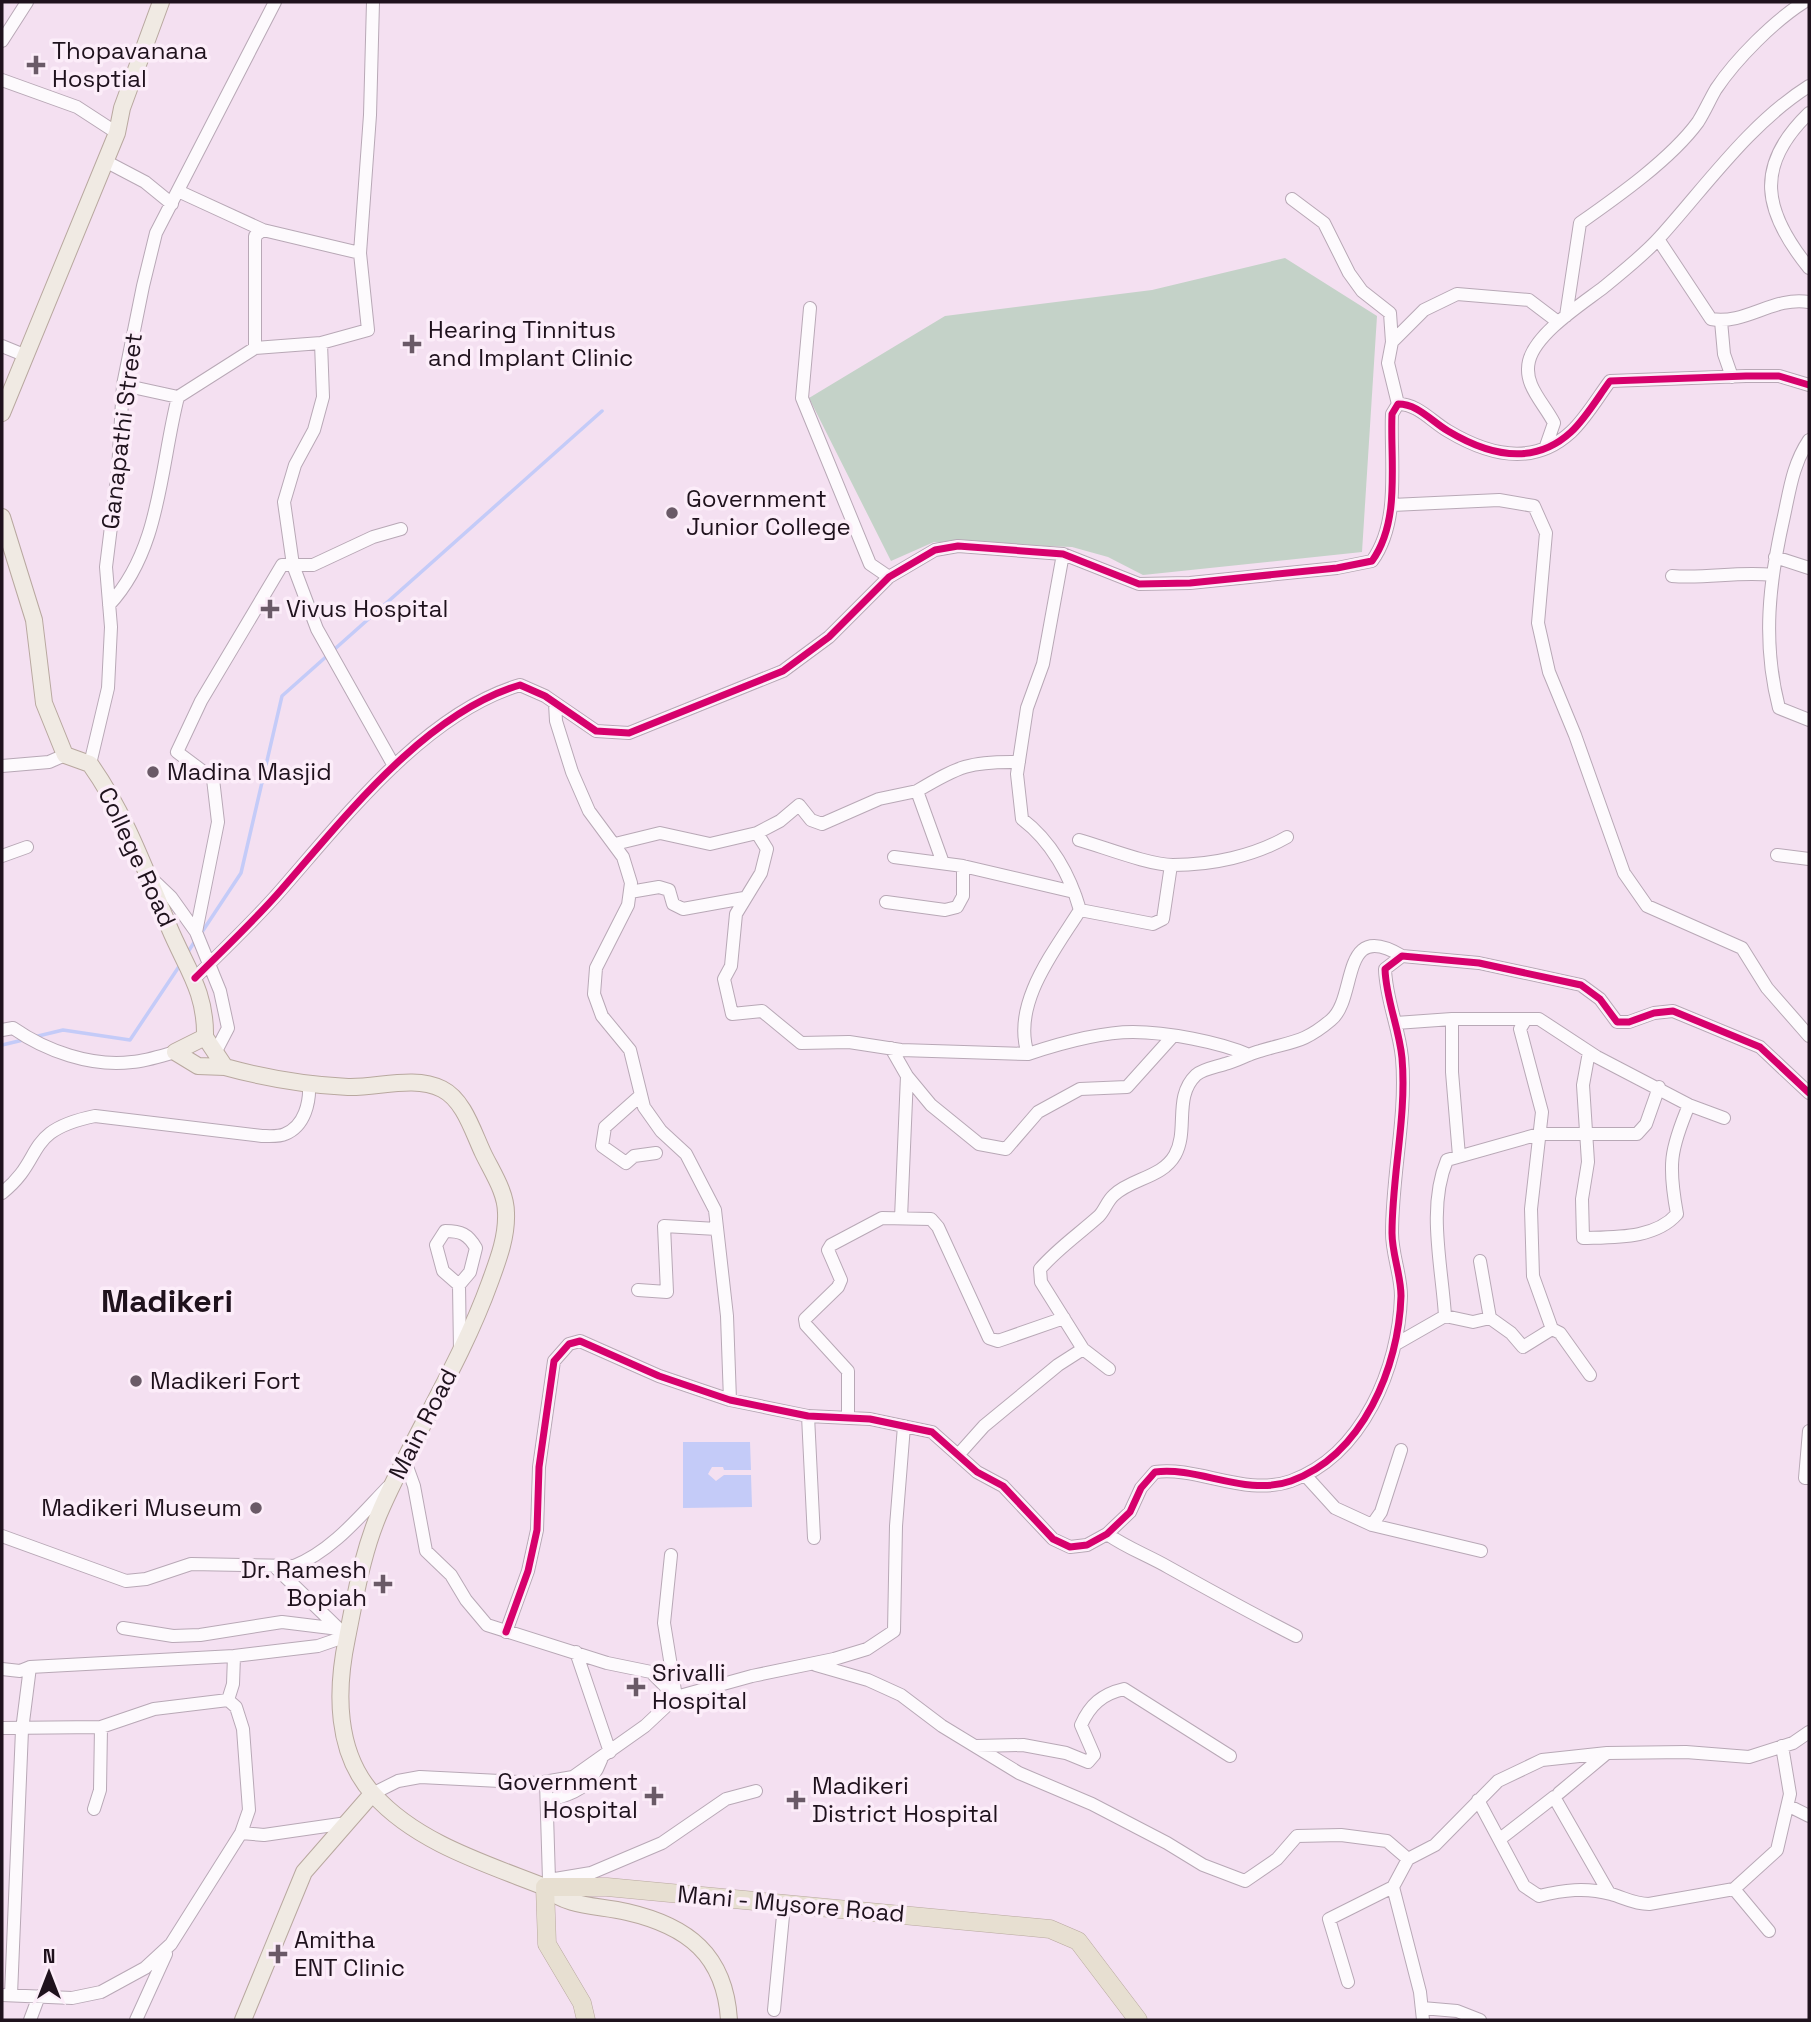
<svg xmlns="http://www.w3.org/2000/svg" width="1811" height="2022" font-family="'Space Grotesk',sans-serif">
	<rect width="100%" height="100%" fill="#f4e0f1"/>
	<path fill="#c4d2c8" d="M1285,258L1377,316L1362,552L1143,575L1108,557L1072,547L934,542L891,561L809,398L945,316L1152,290Z"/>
	<path fill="#c4cbf8" d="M683,1442H750L751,1470H724L723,1467H712L708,1474L716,1481L724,1475H751L752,1507L683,1508Z"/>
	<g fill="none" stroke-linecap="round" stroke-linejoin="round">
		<path stroke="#c4cbf8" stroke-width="3.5" d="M202,932L241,873L282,696L602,411
			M186,955L195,941
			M34,1037L63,1030L130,1040L180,965
			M2,1045L23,1040"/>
		<g stroke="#b8a8b6" stroke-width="14">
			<path id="minor" d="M2,41L27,2
				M2,80L77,107L117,133
				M1809,113C1754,166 1763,211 1809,268
				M105,161L145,182L172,204
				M178,191L263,230
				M1292,199L1324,223L1349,273L1362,291L1390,313L1392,342L1388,363L1398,404
				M1658,239L1711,319C1746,325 1773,296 1809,302
				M810,308L802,398L870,564L889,577
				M1566,316L1580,223C1617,197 1671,159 1698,122C1705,111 1710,99 1716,89C1736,59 1774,21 1804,2
				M1721,321L1724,354L1732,377
				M1392,342L1424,310L1457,294L1529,300L1558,322
				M321,343L323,397L314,430L295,465L284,502L293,565L317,629L394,766
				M2,346L24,355
				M255,348L321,343L368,330L360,253
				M123,385L178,397
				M1809,440C1793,464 1790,488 1784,516C1769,582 1762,642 1779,708L1809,720
				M1546,446L1554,423C1544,403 1523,385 1529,361C1536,333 1582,304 1604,287C1623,271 1643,256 1660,237C1706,186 1750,123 1809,86
				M1392,505L1499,500L1534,506L1546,533L1538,623L1549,672L1575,735L1624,873L1647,906L1742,948L1767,988L1809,1036
				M1063,554L1043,664L1027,708L1017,774L1022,819C1051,841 1070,875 1080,910C1055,950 1011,1004 1028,1054C1061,1043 1099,1032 1133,1032C1166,1032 1220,1042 1249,1055
				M1775,557L1809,568
				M1672,576C1706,579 1739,571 1772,575
				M109,605C161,549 160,467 178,397L255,348V236L263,230L360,253L370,115L373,2
				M555,703L556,721L572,772L589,811L623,857L631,883L628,905L596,968L594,994L602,1016L630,1050L644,1107L661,1131L686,1154L715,1210L727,1316L730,1400
				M90,764L108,688L111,627L106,567L118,470L123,385L143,286L156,233L275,2
				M2,766L49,762L65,755
				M917,791C959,766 970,761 1019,762
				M757,833L767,849L761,873L736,914L731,966L724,979L732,1014L762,1011L801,1043L849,1042L901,1050L1028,1054
				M1079,840C1104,847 1149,865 1173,865C1212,865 1254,856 1287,837
				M615,844L660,833L710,844L757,833L780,821L799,805L811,820L822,824L879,799L917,791L943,863
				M1777,855L1809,859
				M2,856L27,847
				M894,857L963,866L1074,892
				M149,876L171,897L196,932L218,822L213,779L177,752L201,701L282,565H313L373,537L401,529
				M630,892L659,887L669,890L673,904L683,909L744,898
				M886,902L945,910L957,907L963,896V866
				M1080,910L1153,924L1163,919L1171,865
				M196,932L220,991L228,1028L215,1053
				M195,978C224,949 254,921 281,890C345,817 425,713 520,685L545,696L596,731L629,733L783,671L829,637L889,577L935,550L958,546L1063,554L1139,584L1190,583L1337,568L1372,561C1401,521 1390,461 1392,414L1398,404C1418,404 1431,421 1448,431C1488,455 1533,467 1571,432C1586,418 1598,397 1610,381L1746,376H1779L1809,385
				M1452,1019V1072L1459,1156
				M1526,1019L1520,1029L1542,1112L1531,1209L1533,1276L1552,1329L1560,1333L1590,1375
				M1396,1023L1452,1019H1539L1597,1057L1689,1105L1724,1118
				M2,1030L13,1028C46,1051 91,1067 132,1062C146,1061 161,1056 175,1052
				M891,1048L907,1076L931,1105L979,1144L1006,1149L1038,1112L1080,1089L1127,1087L1172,1037
				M1589,1052L1583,1085L1588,1162L1582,1199L1583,1238C1615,1237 1655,1239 1677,1214C1668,1165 1670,1150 1689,1105
				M641,1095L605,1127L602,1146L626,1163L634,1156L656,1153
				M2,1193C46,1158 22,1131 95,1116L262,1136C268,1136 279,1137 285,1134C305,1126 310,1102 309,1084
				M901,1218L907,1076
				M1480,1261L1490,1318L1511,1333L1523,1347L1552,1329
				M459,1285L470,1272L476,1248C468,1234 461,1231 445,1231L436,1245L443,1271L459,1285L460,1351
				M638,1290L667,1292L664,1226L717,1229
				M1445,1316L1473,1322L1490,1318
				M1396,1344L1445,1316C1442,1266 1427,1208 1447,1160L1539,1134H1637L1646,1124L1659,1087
				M1109,1369L1083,1349L1041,1282L1040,1269C1057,1249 1079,1234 1099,1216C1105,1210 1107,1201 1114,1195C1132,1178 1162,1178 1175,1155C1189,1130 1173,1097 1196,1075C1203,1069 1216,1067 1225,1064C1237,1061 1248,1054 1260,1051C1293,1041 1304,1043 1331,1020C1358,998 1339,918 1402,956
				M808,1416L814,1538
				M848,1418V1371L806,1325L805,1319L838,1287L841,1280L828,1250L831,1245L882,1218L931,1219L938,1227L989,1338L998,1341L1064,1318
				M1809,1431L1805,1478H1809
				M959,1454L984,1426L1058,1365L1083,1349
				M405,1461L414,1486L426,1551L451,1575L466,1600L487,1625L607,1663L651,1672L676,1697
				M1305,1475L1335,1508L1372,1525L1481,1551
				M1372,1525L1381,1512L1401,1450
				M1107,1534C1127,1548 1147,1555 1168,1567C1211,1591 1253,1614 1296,1636
				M2,1536L126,1581L146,1579L191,1564L294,1566C332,1551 360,1516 388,1487
				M671,1555L664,1623L676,1697
				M276,1568L339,1629
				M123,1628L173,1636L200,1635L282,1622L339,1629
				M506,1632L528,1571L537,1530L539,1467L554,1361L569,1344L580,1341L659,1376L730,1400L808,1416L870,1419L932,1432L977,1472L1003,1486L1053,1539L1070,1547L1087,1545L1107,1534L1130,1512L1141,1488L1155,1472C1198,1466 1246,1497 1291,1481C1363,1455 1399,1367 1401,1296C1401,1275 1392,1254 1392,1233C1392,1175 1407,1115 1402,1058C1399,1027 1386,1000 1385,969L1402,956L1479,963L1581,985L1600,999L1617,1022H1629L1654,1013L1673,1011L1760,1047L1809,1093
				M576,1652L610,1752
				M816,1665L868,1680L901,1695L942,1726L1019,1773L1092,1804L1167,1843L1203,1865L1245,1881L1277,1859L1297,1836L1341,1835L1387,1841L1408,1859
				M2,1669L20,1671L30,1667L234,1656L318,1646L347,1636
				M228,1700L233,1684L234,1656
				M2,1728L101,1727L154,1709L228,1700L236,1707L243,1729L249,1810L241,1833
				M976,1746L1023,1745L1066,1753L1088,1762L1094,1755L1081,1725C1090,1705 1102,1694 1124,1689L1230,1756
				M546,1782L549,1880
				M1559,1793L1607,1753
				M372,1794L398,1781L420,1777L538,1783L573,1777L645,1726L676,1697L752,1676L834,1659L867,1649L894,1631L896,1526L904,1426
				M1478,1800L1524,1886L1539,1896C1563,1890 1586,1887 1611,1894C1625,1898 1634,1904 1649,1904L1734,1889L1777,1850L1790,1794L1782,1746
				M547,1801C574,1794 591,1787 601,1760
				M1789,1806L1809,1816
				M94,1809L100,1790L101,1727
				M1500,1839L1554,1797L1609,1893
				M547,1884L549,1880L591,1873L662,1843L726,1799L756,1791
				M1734,1889L1769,1931
				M1348,1982L1329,1919L1393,1887
				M2,1995L72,1998L101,1992L145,1968L171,1944L241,1833L264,1835L347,1823
				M11,1995L22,1730L30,1667
				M1422,2008L1457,2011L1480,2020
				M774,2010L784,1905
				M30,2020L39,1996
				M136,2020L166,1954
				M1423,2020L1420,1992L1393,1887L1408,1859L1435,1845L1498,1781L1542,1760L1607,1753L1686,1752L1749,1757L1793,1743L1809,1732"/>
		</g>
		<g stroke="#b8a89f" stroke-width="18">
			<path id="major" d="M2,413L117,133L122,108L161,2
				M2,517L34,620L44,703L65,755L90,764C125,813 146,872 169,927C186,968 206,991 205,1037
				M205,1037L225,1067L198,1066L175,1052Z
				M225,1067C265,1078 307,1085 348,1087C378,1088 414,1075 442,1089C464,1100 473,1132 483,1153C492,1172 506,1192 506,1213C507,1237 498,1260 490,1282C462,1360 416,1431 382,1507C363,1549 356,1593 347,1638C336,1690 335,1753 374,1795C417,1843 487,1864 545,1887C568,1908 598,1905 627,1912C688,1926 725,1955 729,2020
				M243,2020L304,1872L372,1794"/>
		</g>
		<g stroke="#b8a89f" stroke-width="19">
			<path id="highway" d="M586,2020L582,2003L547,1944L545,1887H607L1050,1929L1078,1941L1138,2020"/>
		</g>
		<use href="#minor" stroke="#fdfafd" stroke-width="12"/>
		<use href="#major" stroke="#f0eae3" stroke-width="16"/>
		<use href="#highway" stroke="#e7dfd1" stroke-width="18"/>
		<g stroke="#fcedf9" stroke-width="11">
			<path id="cycleway" d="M195,978C224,949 254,921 281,890C345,817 425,713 520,685L545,696L596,731L629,733L783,671L829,637L889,577L935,550L958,546L1063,554L1139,584L1190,583L1337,568L1372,561C1401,521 1390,461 1392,414L1398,404C1418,404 1431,421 1448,431C1488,455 1533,467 1571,432C1586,418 1598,397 1610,381L1746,376H1779L1809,385
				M506,1632L528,1571L537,1530L539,1467L554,1361L569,1344L580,1341L659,1376L730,1400L808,1416L870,1419L932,1432L977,1472L1003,1486L1053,1539L1070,1547L1087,1545L1107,1534L1130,1512L1141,1488L1155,1472C1198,1466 1246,1497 1291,1481C1363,1455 1399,1367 1401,1296C1401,1275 1392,1254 1392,1233C1392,1175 1407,1115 1402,1058C1399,1027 1386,1000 1385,969L1402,956L1479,963L1581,985L1600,999L1617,1022H1629L1654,1013L1673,1011L1760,1047L1809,1093"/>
		</g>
		<use href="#cycleway" stroke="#d6006c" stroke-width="7"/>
	</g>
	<g fill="#6a5a67" stroke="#fcedf9" stroke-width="2.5">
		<path d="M32.5 54.5h7v7h7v7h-7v7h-7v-7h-7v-7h7z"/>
		<path d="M408.5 333.5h7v7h7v7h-7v7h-7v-7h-7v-7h7z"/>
		<circle cx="672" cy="513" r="7"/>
		<path d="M266.5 598.5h7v7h7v7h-7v7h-7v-7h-7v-7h7z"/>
		<circle cx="153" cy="772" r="7"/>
		<circle cx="136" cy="1381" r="7"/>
		<circle cx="256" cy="1508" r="7"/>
		<path d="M379.5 1573.5h7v7h7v7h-7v7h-7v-7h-7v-7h7z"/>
		<path d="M632.5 1676.5h7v7h7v7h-7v7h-7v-7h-7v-7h7z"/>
		<path d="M650.5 1785.5h7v7h7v7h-7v7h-7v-7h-7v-7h7z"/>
		<path d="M792.5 1789.5h7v7h7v7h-7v7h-7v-7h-7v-7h7z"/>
		<path d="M274.5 1943.5h7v7h7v7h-7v7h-7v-7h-7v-7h7z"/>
	</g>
	<g text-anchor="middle" stroke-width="7" stroke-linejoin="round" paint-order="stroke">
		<g font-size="24" fill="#1f121d" stroke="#fcedf9" text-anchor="start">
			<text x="52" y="59">Thopavanana<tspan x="52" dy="28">Hosptial</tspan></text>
			<text x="428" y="338">Hearing Tinnitus<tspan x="428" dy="28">and Implant Clinic</tspan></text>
			<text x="686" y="507">Government<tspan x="686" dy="28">Junior College</tspan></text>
			<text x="286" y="617">Vivus Hospital</text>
			<text x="167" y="780">Madina Masjid</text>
			<text x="150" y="1389">Madikeri Fort</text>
			<text x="242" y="1516" text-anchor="end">Madikeri Museum</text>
			<text x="367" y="1578" text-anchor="end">Dr. Ramesh<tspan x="367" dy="28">Bopiah</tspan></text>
			<text x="652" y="1681">Srivalli<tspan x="652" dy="28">Hospital</tspan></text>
			<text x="638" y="1790" text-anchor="end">Government<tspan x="638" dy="28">Hospital</tspan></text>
			<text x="812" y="1794">Madikeri<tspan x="812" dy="28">District Hospital</tspan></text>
			<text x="294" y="1948">Amitha<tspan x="294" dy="28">ENT Clinic</tspan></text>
		</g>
		<g font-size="24" fill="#1f121d" stroke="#fcedf9">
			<text transform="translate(122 431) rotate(-83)" y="8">Ganapathi Street</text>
			<text transform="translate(137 857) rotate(65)" y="8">College Road</text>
			<text transform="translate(423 1424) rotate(-63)" y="8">Main Road</text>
			<text transform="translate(791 1904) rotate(5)" y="8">Mani - Mysore Road</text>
		</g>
		<g font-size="32" font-weight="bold" fill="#1f121d" stroke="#fcedf9">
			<text x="167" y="1312">Madikeri</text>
		</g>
	</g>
	<rect width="1811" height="2022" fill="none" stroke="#1f121d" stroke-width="7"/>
	<g transform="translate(49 1973)" stroke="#fcedf9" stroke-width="5" paint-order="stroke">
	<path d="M0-5L12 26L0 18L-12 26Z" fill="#1f121d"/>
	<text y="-10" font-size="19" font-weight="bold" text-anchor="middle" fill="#1f121d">N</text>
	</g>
</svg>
